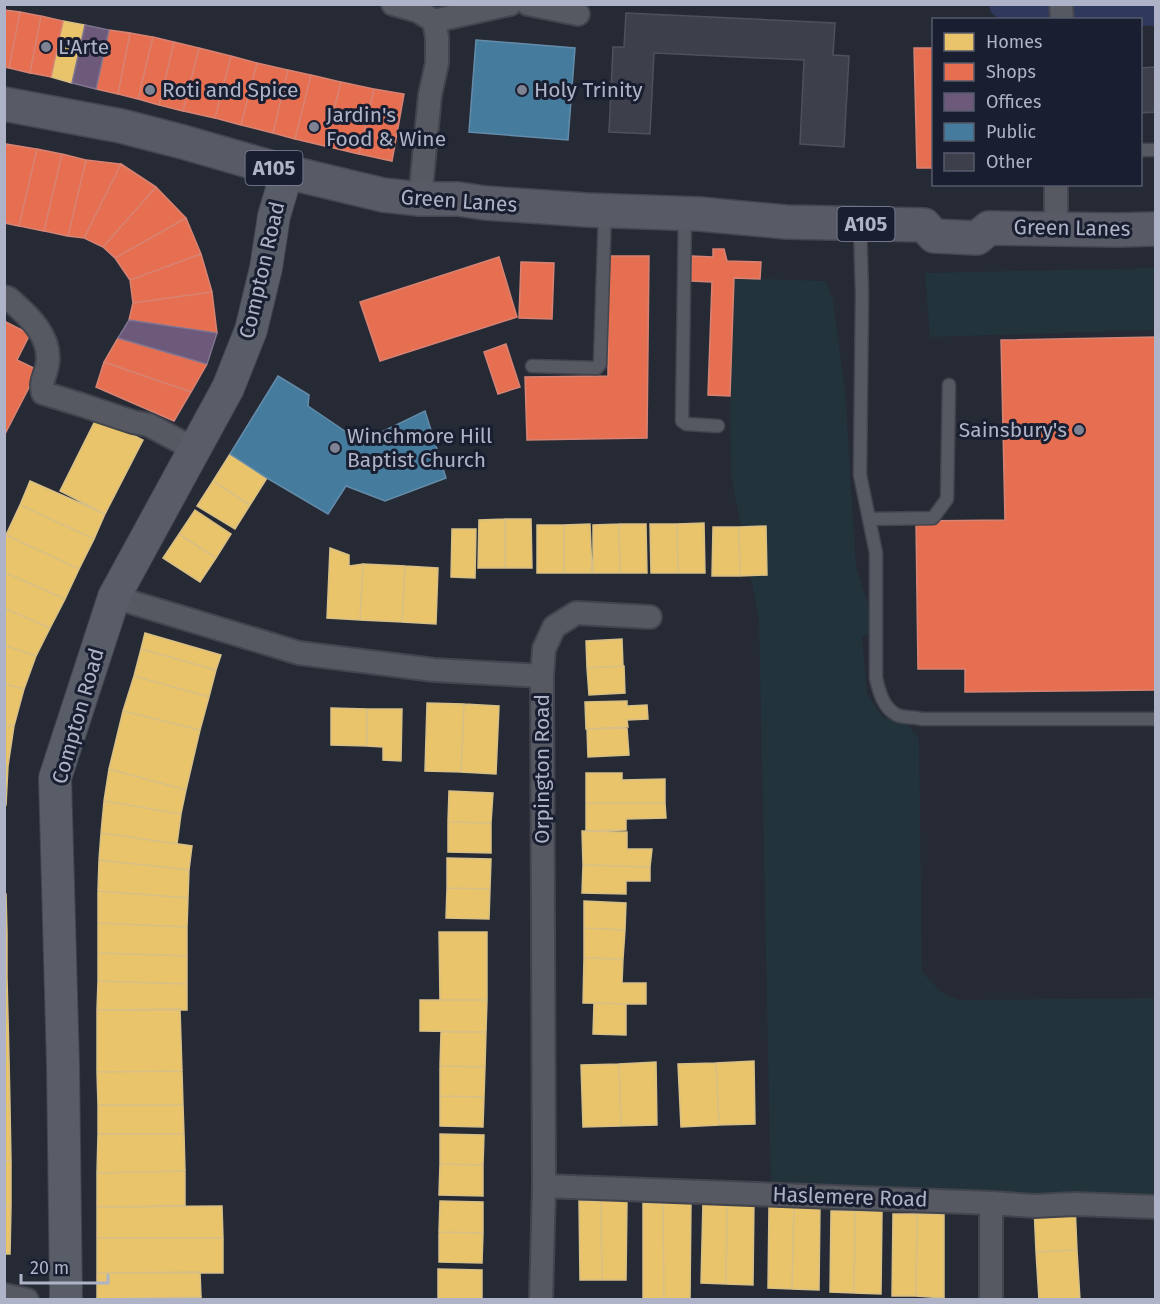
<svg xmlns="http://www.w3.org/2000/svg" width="1160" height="1304" font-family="'Fira Sans',sans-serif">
	<rect width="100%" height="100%" fill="#262a35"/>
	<path fill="#23333b" d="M1155,268V330L930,337L925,273Z
		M734,278L826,281L833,301L845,390L856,567L877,632L862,636L867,693L884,719L898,715L919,738L922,972L941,992L960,1000L1155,998V1197L771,1194L759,619L731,476L730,396Z"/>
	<path fill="#e9c46a" stroke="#d7bf86" stroke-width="1.5" d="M63,21L85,25L72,83L51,77Z
		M97,417L143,440L105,514L60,491Z
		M230,454L267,478L250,505L213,481Z
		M30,481L105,514L94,539L20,505Z
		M213,481L250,505L235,529L197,506Z
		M20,505L94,539L79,569L6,535Z
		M195,510L231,534L216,558L179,534Z
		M505,519H531L532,568H505Z
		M505,519V568H478L479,520Z
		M704,523L705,573H678L677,524Z
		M590,524L592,573H564V525Z
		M619,524H646L647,573H620Z
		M619,524L620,573H593V525Z
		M650,524H677L678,573H651Z
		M537,525H564V573H537Z
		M766,526L767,575L740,576L739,527Z
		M713,527H739L740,576H712Z
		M452,529H476L475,578L451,577Z
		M179,534L216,558L200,582L163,558Z
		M6,535L79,569L65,599L4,572V538Z
		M330,548L349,555V566L363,564L360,620L327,618Z
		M363,564L405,566L402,622L360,620Z
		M405,566L438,568L436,624L402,622Z
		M4,572L65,599L50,628L4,608Z
		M4,608L50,628L36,656L4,645Z
		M145,633L221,655L216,670L141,649Z
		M622,639L623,666L587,668L586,641Z
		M4,645L36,656L24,689L4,684Z
		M141,649L216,670L209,697L134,676Z
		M624,666L625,693L589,695L587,668Z
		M134,676L209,697L200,730L123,711Z
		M4,684L24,689L14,726L4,725Z
		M627,701V706L647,705L648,719L627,720L628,727L586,729L585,702Z
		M427,703L464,704L461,772L425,771Z
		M464,704L499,706L496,774L461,772Z
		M331,708L367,709V746L331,745Z
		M367,709H402L401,761L383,760V747L367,746Z
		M123,711L200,730L186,790L109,769Z
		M4,725L14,726L8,766H4Z
		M627,728L629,755L588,757L587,729Z
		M4,766H8L6,805H4Z
		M109,769L186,790L181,814L104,801Z
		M586,773H622V780L665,779V803H586Z
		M449,791L493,793L491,823L448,822Z
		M104,801L181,814L177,844L101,833Z
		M586,803H665L666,818L626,819V830L586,831Z
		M448,822L491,823V853L448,852Z
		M582,831L627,832V849H652L650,867L583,865Z
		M101,833L192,846L189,870L99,860Z
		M447,858L491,859L490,889L447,888Z
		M99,860L189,870L188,898L98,891Z
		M583,865L650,867V881H626V894L582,893Z
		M447,888L490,889L489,919L446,918Z
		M98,891L188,898L187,927L98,923Z
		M4,894H6L7,933H4Z
		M584,901L626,903L625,930L584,928Z
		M98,923L187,927V956L98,953Z
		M584,928L625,930L623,959L584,958Z
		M439,932H487V1000H440Z
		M4,933H7V978H4Z
		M98,953L187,956V984L98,981Z
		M584,958L623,959L622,983H646V1004L583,1003Z
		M4,978H7L8,1017L4,1018Z
		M98,981L187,984V1010H97Z
		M420,1000H487L486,1032L420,1031Z
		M594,1003L626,1004V1035L593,1034Z
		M180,1009L182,1071L97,1072V1010Z
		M8,1017L9,1058H4V1018Z
		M441,1032H486L485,1067L440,1066Z
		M4,1058H9L10,1106H4Z
		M754,1061L755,1124L719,1125L716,1063Z
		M656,1062L657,1125L621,1126L619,1064Z
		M716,1063L719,1125L681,1127L678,1064Z
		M619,1064L621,1126L583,1127L581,1065Z
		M440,1066L485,1067L484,1097L440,1096Z
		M182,1071L183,1105H98L97,1072Z
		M440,1096L484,1097L483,1127L440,1126Z
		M98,1105H183L184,1134H98Z
		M4,1106H10L11,1161H4Z
		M98,1134H184L185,1171L97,1173Z
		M440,1134L484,1135L483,1165L440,1164Z
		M4,1161H11V1206H4Z
		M440,1164L483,1165V1196L439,1195Z
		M185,1171V1206L97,1207V1173Z
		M440,1201L483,1202V1233L439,1232Z
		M579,1201H601L602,1280H580Z
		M601,1201H627L626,1280H602Z
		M703,1201H727L726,1284L701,1283Z
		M727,1201H754L753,1285L726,1284Z
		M691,1202L690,1300H664L663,1203Z
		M643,1203H663L664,1300H643Z
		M1075,1204L1077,1250L1036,1252L1034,1206Z
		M4,1206H11L10,1254H4Z
		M222,1206L223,1238H97V1207Z
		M769,1206H794L792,1289L768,1288Z
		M794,1206H820L819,1290L792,1289Z
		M831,1211H855L854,1293L830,1292Z
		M855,1211H882L881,1294L854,1293Z
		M893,1214H917L916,1296H892Z
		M917,1214H944V1298L916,1296Z
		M439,1232L483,1233L482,1263L439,1262Z
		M97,1238H223V1273H97Z
		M1077,1250L1080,1300H1039L1036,1252Z
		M438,1269L482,1270V1300H438Z
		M200,1272L201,1297L97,1299V1273Z
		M201,1297V1300H97V1299Z"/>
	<path fill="#e76f51" stroke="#d68374" stroke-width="1.5" d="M4,10L20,12L9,68L4,67Z
		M20,12L41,16L30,73L9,68Z
		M41,16L63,21L51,77L30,73Z
		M109,30L130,33L118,94L96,89Z
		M130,33L153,37L138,99L118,94Z
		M153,37L174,42L159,105L138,99Z
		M174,42L199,48L183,111L159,105Z
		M199,48L231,56L215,118L183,111Z
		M914,48H934V168H917Z
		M231,56L257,63L241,125L215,118Z
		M257,63L288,70L273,133L241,125Z
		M288,70L311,75L295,139L273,133Z
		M311,75L341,82L325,146L295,139Z
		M341,82L374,89L359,154L325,146Z
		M374,89L404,94L392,161L359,154Z
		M6,144L37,149L19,226L4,223V153Z
		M37,149L62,154L44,231L19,226Z
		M62,154L86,160L68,236L44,231Z
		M86,160L121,164L84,238L68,236Z
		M121,164L156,187L103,247L84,238Z
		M156,187L186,218L115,258L103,247Z
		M186,218L201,254L130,280L115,258Z
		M713,249H724L727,261L761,262L760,279L734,278L730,396L708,395L712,282L691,281L692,256L713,257Z
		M201,254L212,292L133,303L130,280Z
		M608,256H649L647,438L527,440L525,377L608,376Z
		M499,257L517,317L380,361L360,302Z
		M521,262L554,263L552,319L519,318Z
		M212,292L217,333L129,320L133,303Z
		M4,321L30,334L17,360L38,370L4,436Z
		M1156,337V690L965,692V669H918L916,521L1005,520L1001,340Z
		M118,338L207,364L191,392L104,362Z
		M506,344L520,387L498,394L484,352Z
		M104,362L191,392L174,421L96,387Z"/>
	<path fill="#6d597a" stroke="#807491" stroke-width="1.5" d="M85,25L109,30L96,89L72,83Z
		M129,320L217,333L207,364L118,338Z"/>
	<path fill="#457b9d" stroke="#648caa" stroke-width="1.5" d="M476,40L575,48L568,140L469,132Z
		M278,376L309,395L308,406L361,442L425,411L446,478L385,501L346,486L328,514L267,478L230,454Z"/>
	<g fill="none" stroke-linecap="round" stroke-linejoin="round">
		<path stroke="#2f395d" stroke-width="30" d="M1004,4L1013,8L1156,11"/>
	</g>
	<path fill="#3d404b" stroke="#4d515d" stroke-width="1.5" d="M626,13L835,23L833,55L849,56L844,147L800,144L804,60L654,53L650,134L609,132L613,47H624Z
		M1156,67V112L1140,113V68Z"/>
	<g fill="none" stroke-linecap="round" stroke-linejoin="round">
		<g stroke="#42454e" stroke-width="15">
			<path id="lane" d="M1140,150H1156
				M685,213L682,421L686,424L718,426
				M860,224L862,294L860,475L876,553V678C879,691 883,708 897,715C904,718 914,717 922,719H1156
				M532,366L597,368L600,364L605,211
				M869,519L933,518L947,499L949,385"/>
		</g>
		<g stroke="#42454e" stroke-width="26">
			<path id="street" d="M393,4L418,11L434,21L437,37V63L430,95L420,199
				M528,4L578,14
				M1061,4L1062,20
				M434,21L510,4
				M1056,228V184
				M4,297L8,298C28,315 53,337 47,366C45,378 40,380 43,393L82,405L133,422L149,425L194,449
				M114,597L299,653L434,670L542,676L544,1186L541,1300
				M542,676L544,649L554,627L576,613L650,617
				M544,1186L991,1203L1034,1206L1075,1204L1156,1207
				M4,1295L27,1300
				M991,1300V1203"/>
		</g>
		<g stroke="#42454e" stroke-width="34">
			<path id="secondary" d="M66,1300L63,1065L55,778L114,597L228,388L251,330L266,268L274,216L287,172"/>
		</g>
		<g stroke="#434752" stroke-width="36">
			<path id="primary" d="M4,104L121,126L183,142L287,172L383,195L420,199H458L485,203L587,210L699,214L786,222L924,225L934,236L977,238L989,228L1118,230L1156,229"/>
		</g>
		<use href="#lane" stroke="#565862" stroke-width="12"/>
		<use href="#street" stroke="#565862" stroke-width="22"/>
		<use href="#secondary" stroke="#595d68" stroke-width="32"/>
		<use href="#primary" stroke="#585a65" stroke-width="33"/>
	</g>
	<g fill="#7e8394" stroke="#191e30" stroke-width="2">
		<circle cx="46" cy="47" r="6"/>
		<circle cx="150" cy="90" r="6"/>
		<circle cx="522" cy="90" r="6"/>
		<circle cx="314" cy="127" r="6"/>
		<circle cx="1079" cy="430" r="6"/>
		<circle cx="335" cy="448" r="6"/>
	</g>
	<g text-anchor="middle" stroke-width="6" stroke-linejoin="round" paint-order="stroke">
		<g fill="#191e30" stroke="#81869a" stroke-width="1.5">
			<rect x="245.5" y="151" width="57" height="34" rx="4.5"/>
			<rect x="837.5" y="207" width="57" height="34" rx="4.5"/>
		</g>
		<g font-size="20" font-weight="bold" fill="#aeb3c7">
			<text x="274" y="175">A105</text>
			<text x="866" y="231">A105</text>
		</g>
		<g font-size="21" fill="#aeb3c7" stroke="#191e30" text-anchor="start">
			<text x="58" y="54">L'Arte</text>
			<text x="162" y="97">Roti and Spice</text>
			<text x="534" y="97">Holy Trinity</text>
			<text x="326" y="122">Jardin's<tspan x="326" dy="24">Food &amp; Wine</tspan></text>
			<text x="1067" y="437" text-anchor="end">Sainsbury's</text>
			<text x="347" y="443">Winchmore Hill<tspan x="347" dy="24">Baptist Church</tspan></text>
		</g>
		<g font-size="21" fill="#aeb3c7" stroke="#191e30">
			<text transform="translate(459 201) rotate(4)" y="7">Green Lanes</text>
			<text transform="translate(1072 228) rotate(1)" y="7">Green Lanes</text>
			<text transform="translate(262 270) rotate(-77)" y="7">Compton Road</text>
			<text transform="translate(78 716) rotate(-74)" y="7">Compton Road</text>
			<text transform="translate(542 769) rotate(-90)" y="7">Orpington Road</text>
			<text transform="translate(850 1197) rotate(2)" y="7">Haslemere Road</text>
		</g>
	</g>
	<rect width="1160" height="1304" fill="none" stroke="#aeb3c7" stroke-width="12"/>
	<rect x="932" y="18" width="210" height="168" fill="#191e30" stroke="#555a6c" stroke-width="1.5"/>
	<rect x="944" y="33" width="30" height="18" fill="#e9c46a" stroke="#555a6c" stroke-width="1.5"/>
	<text x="986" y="48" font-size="18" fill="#aeb3c7">Homes</text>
	<rect x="944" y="63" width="30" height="18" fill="#e76f51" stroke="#555a6c" stroke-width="1.5"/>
	<text x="986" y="78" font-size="18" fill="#aeb3c7">Shops</text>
	<rect x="944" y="93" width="30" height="18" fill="#6d597a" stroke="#555a6c" stroke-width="1.5"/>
	<text x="986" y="108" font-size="18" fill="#aeb3c7">Offices</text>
	<rect x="944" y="123" width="30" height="18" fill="#457b9d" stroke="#555a6c" stroke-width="1.5"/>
	<text x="986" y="138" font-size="18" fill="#aeb3c7">Public</text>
	<rect x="944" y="153" width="30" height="18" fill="#3d404b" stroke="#555a6c" stroke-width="1.5"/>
	<text x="986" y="168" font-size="18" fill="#aeb3c7">Other</text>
	<path d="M21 1274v9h87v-9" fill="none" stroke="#aeb3c7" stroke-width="3"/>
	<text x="30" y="1274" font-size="18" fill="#aeb3c7" stroke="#191e30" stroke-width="4.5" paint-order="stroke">20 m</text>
</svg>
